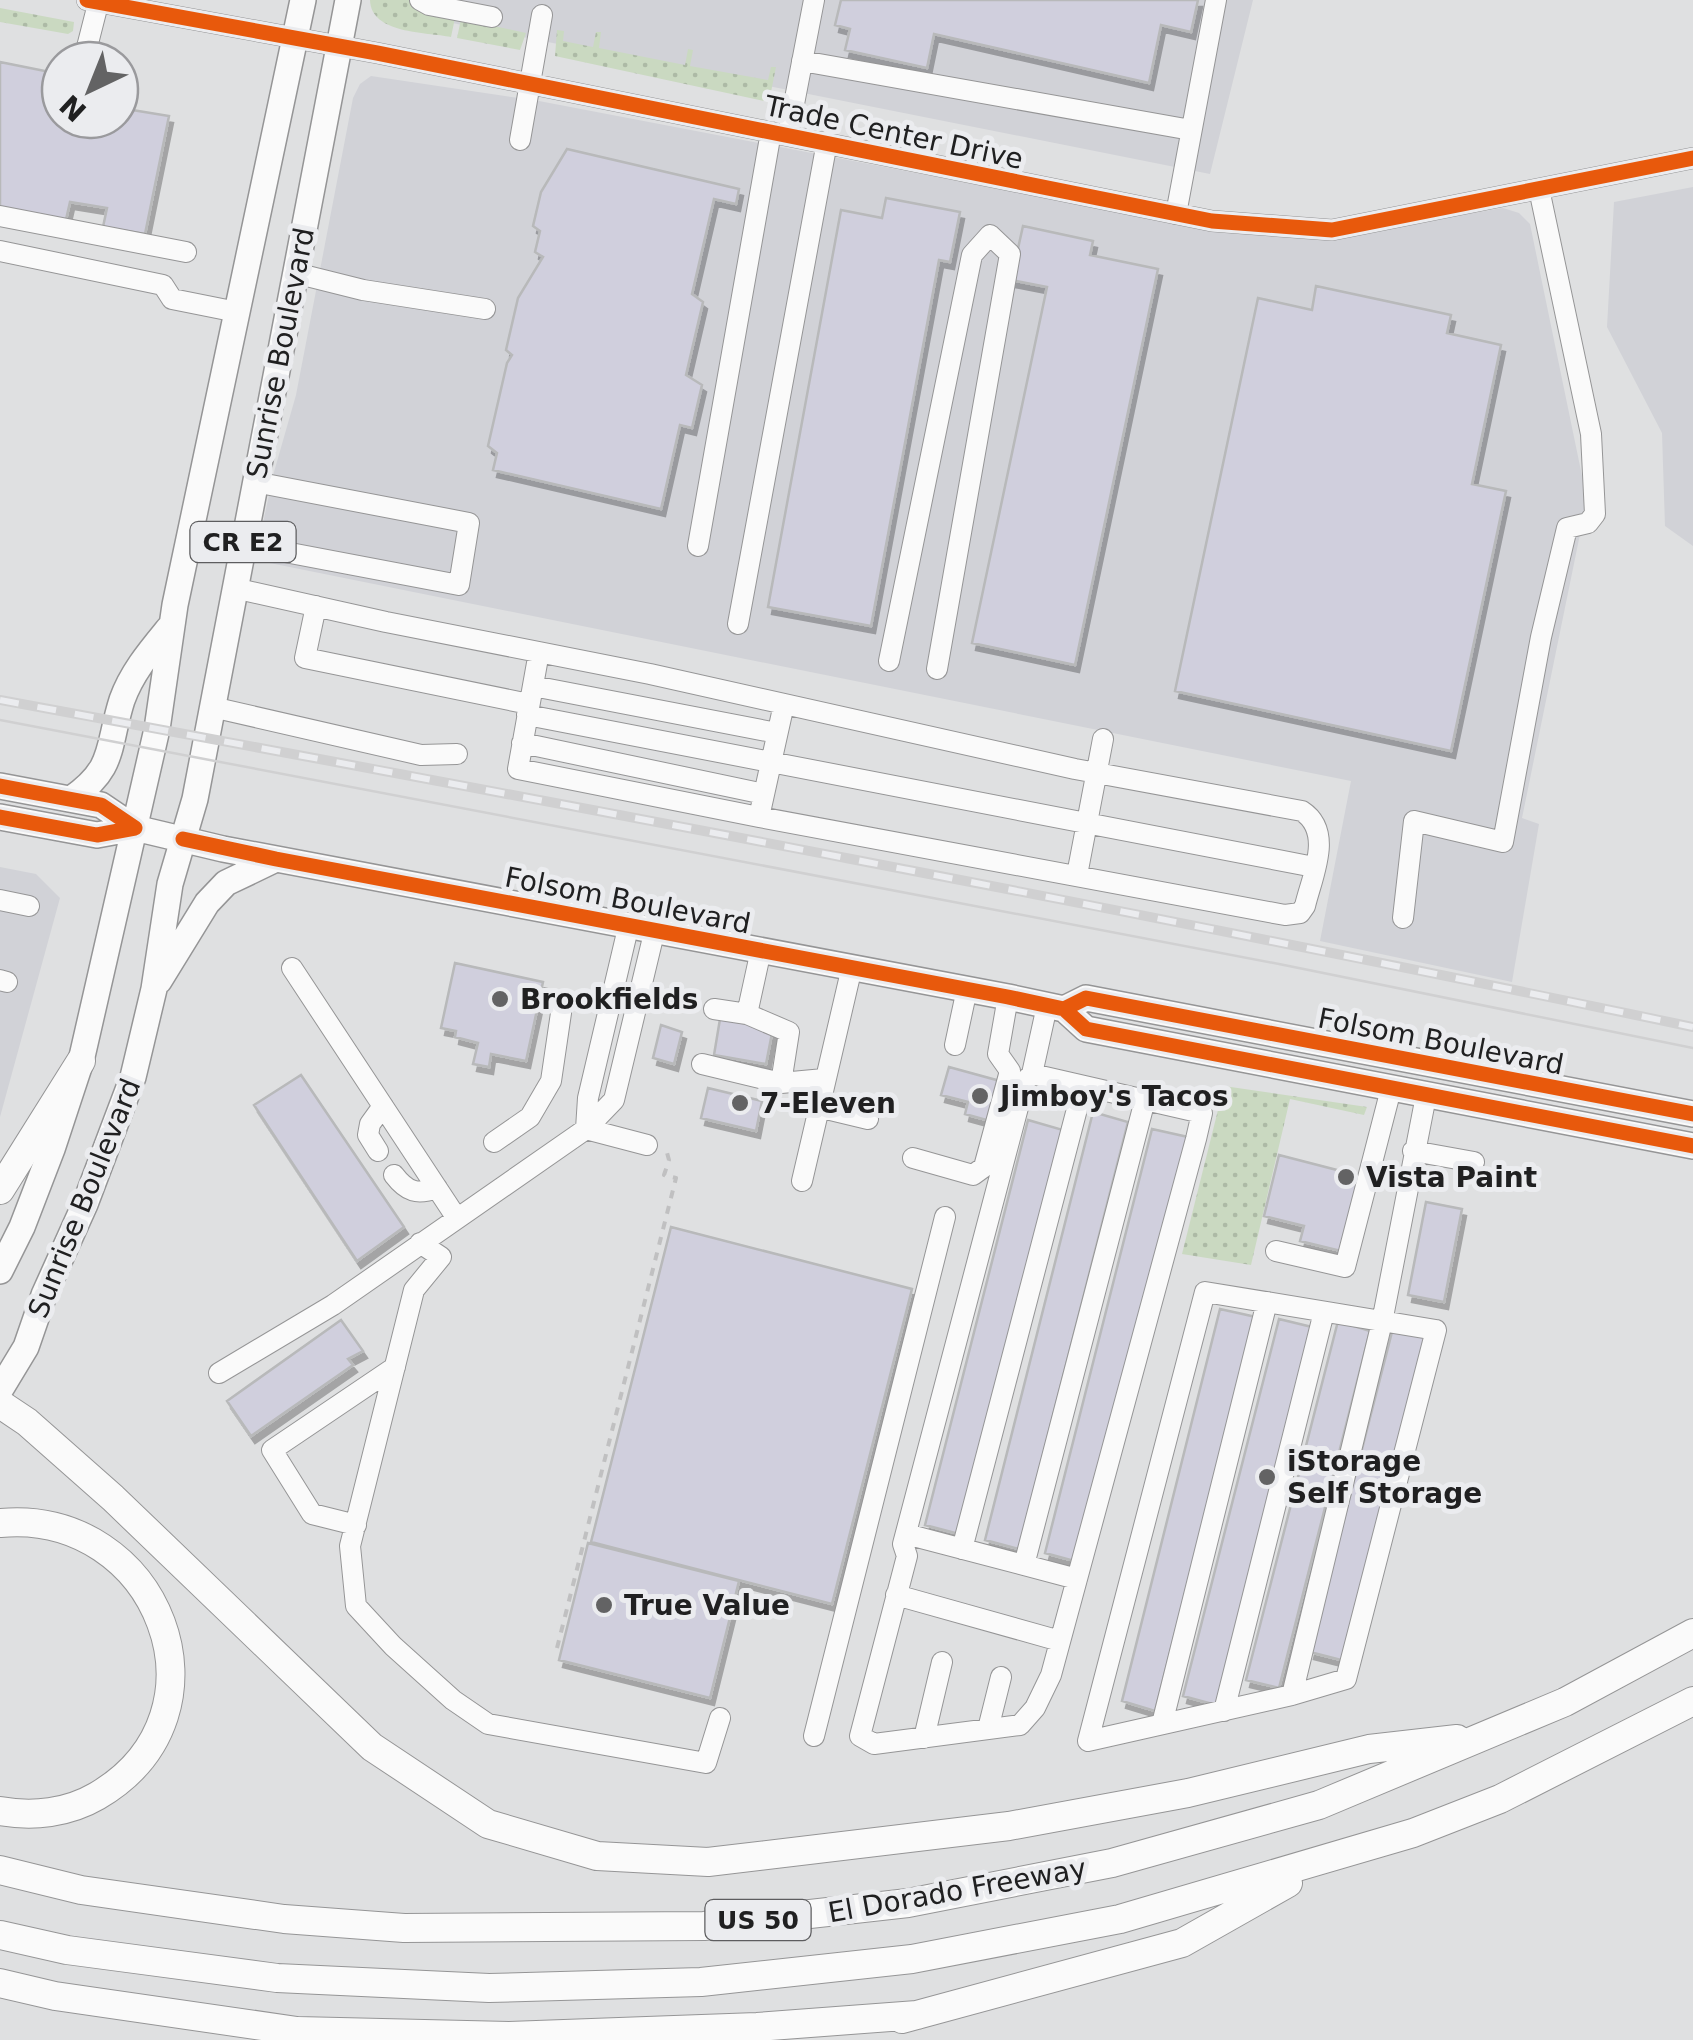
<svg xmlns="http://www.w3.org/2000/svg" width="1693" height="2040" font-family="'DejaVu Sans',sans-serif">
	<defs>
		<pattern id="grass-dots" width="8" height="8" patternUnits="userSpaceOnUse" patternTransform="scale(2.5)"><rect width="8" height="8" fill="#cad9c1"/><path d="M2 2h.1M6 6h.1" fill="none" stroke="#adbaa6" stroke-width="1.8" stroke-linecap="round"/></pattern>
		<filter id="shadow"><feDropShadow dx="4" dy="7" stdDeviation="0" flood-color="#0004"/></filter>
	</defs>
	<rect width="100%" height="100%" fill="#dfe0e1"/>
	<path fill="#d1d2d7" d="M389,0H1253L1210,174L397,12Z
		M371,76L539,101L1204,228L1315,239L1503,208L1519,213L1530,224L1587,500L1522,818L1539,824L1512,982L1320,941L1351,781L255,560L274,472L296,395L353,98L360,84Z
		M1693,187V546L1665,526L1662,433L1607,327L1614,202Z
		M0,867L36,874L60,898L0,1117Z"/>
	<path fill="url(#grass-dots)" d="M370,0H409L419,10L455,18L451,37C426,32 371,34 370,0Z
		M0,8L74,22L73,31L68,34L0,22Z
		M461,19L526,33L520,50L457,38Z
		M557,30L564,31L563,41L593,47L596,32H601L599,48L685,65L688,49L693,50L690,66L768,80L771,67H776L769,102L555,56Z
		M1224,1086L1367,1107L1364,1115L1290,1099L1251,1265L1182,1254Z"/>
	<path fill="#d0cfdd" stroke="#b8b9ba" stroke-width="2.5" filter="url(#shadow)" d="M841,0H1198L1191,32L1161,25L1149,83L934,34L927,68L845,50L850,29L835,25Z
		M0,62L60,74V120H120V108L169,116L145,234L103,227L107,208L70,202L65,224L0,211Z
		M567,149L739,189L736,204L714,199L692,294L703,302L686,375L702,385L692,428L680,425L661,509L493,470L497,453L488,446L507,363L512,355L506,350L518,298L543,257L535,252L540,231L533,226L541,192Z
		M886,198L960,212L950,262L939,260L871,626L768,607L841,210L882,218Z
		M1023,226L1093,241L1090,255L1158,269L1075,665L972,643L1047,287L1011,280Z
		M1316,286L1451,315L1447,333L1501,345L1472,484L1506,491L1451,751L1175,691L1258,298L1312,310Z
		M455,963L543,982L526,1061L491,1054L489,1067L473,1064L478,1043L455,1037L456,1031L441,1028Z
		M720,1019L773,1028L766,1064L714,1055Z
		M661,1025L682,1032L674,1064L653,1058Z
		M949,1067L1000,1081L990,1121L965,1114L968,1102L941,1095Z
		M301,1075L404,1227L357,1261L254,1105Z
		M708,1088L762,1101L756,1131L701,1118Z
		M1093,1112L1128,1122L1019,1549L985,1540Z
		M1028,1120L1063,1130L959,1534L925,1525Z
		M1152,1129L1188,1137L1078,1562L1045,1553Z
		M1279,1155L1364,1177L1345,1252L1300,1241L1304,1226L1264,1216Z
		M1426,1202L1462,1209L1444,1302L1408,1295Z
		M671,1227L912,1289L832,1604L591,1542Z
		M1220,1309L1256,1317L1155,1711L1122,1701Z
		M1279,1319L1316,1328L1216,1705L1183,1696Z
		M341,1320L363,1351L348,1359L353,1365L251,1436L227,1401Z
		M1338,1321L1370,1331L1279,1688L1246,1680Z
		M1393,1328L1429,1337L1345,1661L1310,1652Z
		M588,1543L739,1581L710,1698L559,1660Z"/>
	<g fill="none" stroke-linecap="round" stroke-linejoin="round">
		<g stroke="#959596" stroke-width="22">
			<path id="minor" d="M87,0L377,53L1212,221L1332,230L1693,158
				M420,0L429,5L492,17
				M85,55L99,0
				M802,61L1191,130
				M788,135L814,0
				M520,140L542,15
				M1176,214L1216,0
				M0,216L186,252
				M0,251L163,285L172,299L237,312
				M295,273L363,290L485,309
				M243,544L459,585L469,523L255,482
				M698,546L771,132
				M234,588L386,622L650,674L1075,769L1302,811C1334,832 1312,876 1305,906L1300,913L1285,915L759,817L784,704
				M316,606L305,658L529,704
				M738,624L827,142
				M539,652L518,769L759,817
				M889,661L972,255L990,235L1010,254L937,669
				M533,686L777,733
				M212,707L421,755L457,754
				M527,715L1314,867
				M522,743L764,794
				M1077,875L1103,739
				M0,900L29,906
				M1403,918L1414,821L1503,842L1541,637L1567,528L1588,523L1595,514L1591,434L1539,189
				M292,968L456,1217
				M0,980L7,982
				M714,1009L747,1014L761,950
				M747,1014L789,1032L781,1083
				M955,1045L967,989
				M702,1064L781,1083L824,1079
				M1032,1074L1025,1081L903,1544L907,1556L860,1736L874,1744L1020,1725L1035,1708L1051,1675L1196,1139L1202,1113L1032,1074L1047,1006
				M818,1107L868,1119
				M586,1129L588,1098L629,924
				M586,1129L647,1145
				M494,1142L530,1117L551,1081L561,1013
				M378,1151L368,1135L370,1124L383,1106
				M1413,1151L1474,1162
				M913,1158L973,1175L984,1167L1010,1071L998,1054L1008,997
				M394,1175C407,1192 417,1195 437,1188
				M802,1181L852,967
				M420,1243L441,1257L414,1290L350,1546L356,1606L393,1646L453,1700L488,1724L706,1763L720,1718
				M1276,1251L1345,1267L1391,1089
				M219,1373L333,1305L586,1129L614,1100L655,929
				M356,1525L312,1514L272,1450L395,1367
				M906,1534L1077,1579
				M962,1549L1083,1086
				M1024,1565L1145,1100
				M896,1595L1060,1641
				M1292,1695L1346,1679L1436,1330L1205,1292L1088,1741L1292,1695L1382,1322L1426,1096
				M1224,1711L1324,1312
				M1162,1724L1267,1302
				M988,1729L1001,1677
				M814,1736L945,1217
				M924,1738L942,1662"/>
		</g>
		<g stroke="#959596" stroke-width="28">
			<path id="major" d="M0,786L101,805L135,828L223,849L1008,997L1064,1009L1086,1029L1693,1146
				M71,799C116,768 107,747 122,700C132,672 151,650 169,628
				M0,817L97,835L135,828
				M159,981L207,903L226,883L276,859
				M1064,1009L1086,998L1693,1114
				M0,1271L22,1227L52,1149L81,1061L157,729L175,605L303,0
				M0,1390L26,1347L44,1295L85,1204L133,1077L154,989L170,884L195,799L348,0"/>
		</g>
		<g stroke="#959596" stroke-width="30">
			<path id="highway" d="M0,1190L81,1061
				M0,1404L27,1422L113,1498L372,1747L488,1824L597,1856L708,1862L1009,1826L1188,1793L1369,1749L1457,1739
				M0,1523C158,1508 239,1713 97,1796C68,1813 33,1817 0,1811
				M0,1870L81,1890L284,1919L404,1928L704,1926L908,1903L1112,1863L1319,1805L1565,1702L1693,1633
				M0,1935L67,1950L277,1978L489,1988L701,1982L912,1959L1120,1919L1413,1833L1500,1799L1693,1701
				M0,1983L55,1996L297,2031L509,2036L757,2027L917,2015
				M902,2019L1182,1943L1288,1883"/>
		</g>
		<path stroke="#c0c0c1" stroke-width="4" stroke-dasharray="8 8" stroke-linecap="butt" d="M557,1648L676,1178L664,1175L669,1160L666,1149"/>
		<use href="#minor" stroke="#fafafa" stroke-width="20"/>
		<use href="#major" stroke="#fafafa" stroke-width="25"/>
		<use href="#highway" stroke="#fafafa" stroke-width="28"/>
		<path stroke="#d0d0d1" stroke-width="2.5" d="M0,720L1279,964L1693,1048"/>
		<g stroke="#d0d0d1" stroke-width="10">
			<path id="rail" d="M0,700C565,804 1130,909 1693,1027"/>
		</g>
		<use href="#rail" stroke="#ebecef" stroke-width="6" stroke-dasharray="19" stroke-linecap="butt"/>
		<g stroke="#ebecef" stroke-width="21">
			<path id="cycleway" d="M87,0L377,53L1212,221L1332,230L1693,158
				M0,786L101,805L135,828
				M0,817L97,835L135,828
				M183,839L276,859L1008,997L1064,1009L1086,1029L1693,1146
				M1064,1009L1086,998L1693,1114"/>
		</g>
		<use href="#cycleway" stroke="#e8590c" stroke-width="15"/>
	</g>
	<g fill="#636364" stroke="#ebecef" stroke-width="4">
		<circle cx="500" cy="999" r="10"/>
		<circle cx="980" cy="1096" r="10"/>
		<circle cx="740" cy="1103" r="10"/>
		<circle cx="1346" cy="1177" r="10"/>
		<circle cx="1267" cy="1477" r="10"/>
		<circle cx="604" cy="1605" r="10"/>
	</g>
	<g text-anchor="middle" stroke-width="10" stroke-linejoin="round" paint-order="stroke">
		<g fill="#ebecef" stroke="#5d5d5f" stroke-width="2.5">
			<rect x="190.5" y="522" width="105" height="40" rx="8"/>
			<rect x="705.5" y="1900" width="105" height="40" rx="8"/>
		</g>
		<g font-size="25" font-weight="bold" fill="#202021">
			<text x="243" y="551">CR E2</text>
			<text x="758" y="1929">US 50</text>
		</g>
		<g font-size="28" fill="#202021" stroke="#ebecef">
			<text transform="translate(894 132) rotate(12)" y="10">Trade Center Drive</text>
			<text transform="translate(280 353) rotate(-79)" y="10">Sunrise Boulevard</text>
			<text transform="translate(628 900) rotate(11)" y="10">Folsom Boulevard</text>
			<text transform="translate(1441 1041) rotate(11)" y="10">Folsom Boulevard</text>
			<text transform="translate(84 1198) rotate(-68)" y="10">Sunrise Boulevard</text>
			<text transform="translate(957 1890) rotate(-10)" y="10">El Dorado Freeway</text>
		</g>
		<g font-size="28" font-weight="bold" fill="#202021" stroke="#ebecef" text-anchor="start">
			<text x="520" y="1009">Brookfields</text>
			<text x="1000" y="1106">Jimboy's Tacos</text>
			<text x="760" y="1113">7-Eleven</text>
			<text x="1366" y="1187">Vista Paint</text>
			<text x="1287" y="1471">iStorage<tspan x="1287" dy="32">Self Storage</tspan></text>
			<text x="624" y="1615">True Value</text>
		</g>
	</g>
	<g transform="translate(90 90) rotate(223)"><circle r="48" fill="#ebecef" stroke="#9a9a9d" stroke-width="2.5"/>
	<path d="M0-8L18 38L0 25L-18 38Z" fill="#636364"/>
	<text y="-15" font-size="28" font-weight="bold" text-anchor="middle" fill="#202021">N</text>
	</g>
</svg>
